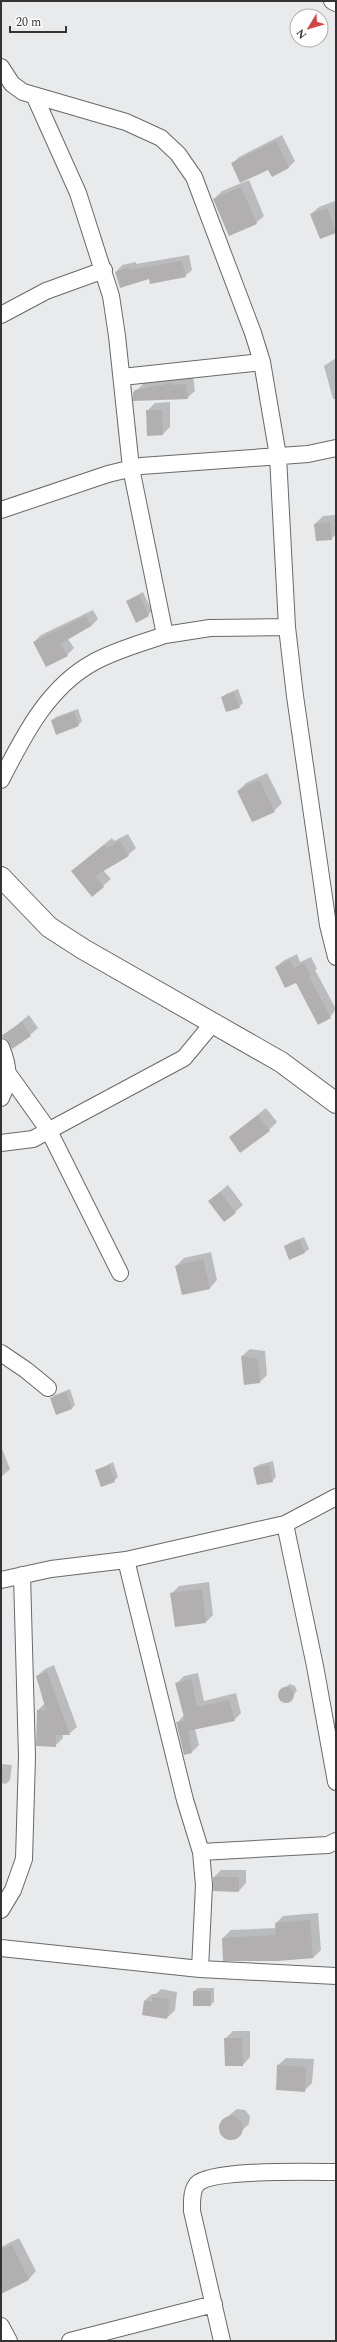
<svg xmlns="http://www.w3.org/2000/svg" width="337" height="2342" font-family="Spectral,serif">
	<rect width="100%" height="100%" fill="#e8eaec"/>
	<path fill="#0003" d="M282,135L295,161L289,167L268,168L232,164L239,157Z
		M249,180L264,216L256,223L214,199L222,191Z
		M335,201L336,232L320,238L311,214L319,207Z
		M189,255L192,270L185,276L150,278L116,272L122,265L136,262V264Z
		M336,358V399H333L324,366Z
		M179,376H193L195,391L187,398L134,393L144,383Z
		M170,402V427L163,434L147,411L155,403Z
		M336,515V534L331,539L315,524L323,516Z
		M143,592L152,611L148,615L127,601Z
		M93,610L98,619L91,626L68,639L74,648L67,655L34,642L41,635Z
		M238,689L243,703L239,707L222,698L226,694Z
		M78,709L82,721L78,725L52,721L56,717Z
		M267,773L282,803L274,811L238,791L246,783Z
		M128,834L136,848L128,855L103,870L111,879L103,886L72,871L112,838L114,841Z
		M297,954L300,962L311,957L317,969L315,970L336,1009L330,1017L296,982L276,967L283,961Z
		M29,1015L38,1028L30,1035L8,1039L2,1037Z
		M266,1108L277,1122L269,1130L230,1137Z
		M228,1185L243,1205L225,1221L209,1201Z
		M304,1237L309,1249L305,1252L290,1258L285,1247L289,1243Z
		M211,1252L217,1280L210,1288L176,1266L184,1258Z
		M250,1349L265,1351L267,1375L260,1382L242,1356Z
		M70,1389L75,1405L72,1408L51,1398L55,1395Z
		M1,1446L10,1469L1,1477Z
		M273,1461L276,1477L272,1481L254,1468L258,1465Z
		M113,1462L118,1477L114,1481L96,1471Z
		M209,1582L213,1615L206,1622L171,1594L179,1586Z
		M54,1665L77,1727L69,1734H63V1738L55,1746L38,1710L45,1703L37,1676L45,1669Z
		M198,1673L204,1701L236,1693L241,1713L234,1720L195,1729L199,1745L192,1752L184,1754L177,1723L184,1715L177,1683L184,1676Z
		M290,1684L295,1686L297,1691L286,1702L281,1700L279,1695L281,1690Z
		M1,1764L12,1765L10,1780L6,1784L1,1783Z
		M221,1870H246V1883L239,1891L214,1877Z
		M318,1913L321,1950L313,1958L278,1960L223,1938L231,1930L276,1928V1923L283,1916Z
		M198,1988H214V2002L210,2005L194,1991Z
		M161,1989L177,1992L175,2010L167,2018L144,2001L152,1994H156Z
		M233,2031H250V2057L243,2065L225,2039Z
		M286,2058L314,2059L312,2083L304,2091L278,2065Z
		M237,2109L245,2110L250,2116L249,2124L234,2138L226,2137L221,2129L222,2121Z
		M19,2238L36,2271L29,2279L3,2292L1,2287V2247Z"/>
	<path fill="#b2afb0" d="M276,141L289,168L272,177L268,170L240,183L231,163Z
		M241,187L257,224L229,236L213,199Z
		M327,208L336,233L320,239L310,214Z
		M182,261L186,277L150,284L149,279L120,288L115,272L129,267L130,270Z
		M172,383V385L186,384L188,399L133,401V393L135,390Z
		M146,410H162L163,435L147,436Z
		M330,522L332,540L316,541L314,524Z
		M139,595L149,616L136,623L126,601Z
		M86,616L91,626L60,644L68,656L46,667L33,642Z
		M234,692L240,708L226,712L221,697Z
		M74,712L79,726L56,735L51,720Z
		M259,780L275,812L252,822L237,791Z
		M120,841L129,856L95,876L104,887L92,897L71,871L104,845L107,848Z
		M290,960L294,968L304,963L311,976L309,977L331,1018L318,1025L296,983L285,988L275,967Z
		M22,1022L31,1036L12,1049L7,1040L1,1036Z
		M258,1115L270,1131L240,1153L229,1137Z
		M220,1192L236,1213L224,1222L208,1201Z
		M300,1240L305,1253L289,1260L284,1246Z
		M203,1259L210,1289L182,1295L175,1266Z
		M241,1356L258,1359L260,1383L244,1385Z
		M66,1392L72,1409L56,1415L50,1398Z
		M109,1465L115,1482L101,1487L95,1470Z
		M269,1465L273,1482L257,1485L253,1468Z
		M202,1589L206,1623L175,1627L170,1593Z
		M47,1672L70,1735H56V1747L36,1746L37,1710H46L36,1676Z
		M191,1679L197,1707L229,1700L235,1721L188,1731L192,1753L184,1755L176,1722L185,1721L175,1683Z
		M278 1695a8 8 0 1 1 16 0a8 8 0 1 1-16 0Z
		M213,1877H239V1892L213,1891Z
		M310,1920L313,1958L278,1961H223L222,1938L276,1935L275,1923Z
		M193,1991H211V2006H193Z
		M152,1997L170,1999L167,2019L142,2015L144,2001L152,2002Z
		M224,2038H242L243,2066H225Z
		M277,2065L306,2067L305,2092L276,2090Z
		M219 2128a12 12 0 1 1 24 0a12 12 0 1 1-24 0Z
		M12,2245L29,2280L1,2294V2250Z"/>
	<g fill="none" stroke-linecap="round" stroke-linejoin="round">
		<g stroke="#67696b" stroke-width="18">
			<path id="minor" d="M332,1L336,3
				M1,67L12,84L23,92L126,122L161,138L178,154L194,177L253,333L262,362L278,456L287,627L295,696L328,925L336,957
				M34,95L78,193L111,296L117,336L131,468L165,635L210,628L287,627
				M1,315L46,291L104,270
				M122,377L262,362
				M1,510L108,474L141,466L308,454L336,448
				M1,780C24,735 48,687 94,662C116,650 142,643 165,635
				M1,1047C9,1066 10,1080 1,1098
				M7,1072L49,1131L120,1273
				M1,1143L33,1139L184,1058L213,1023
				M1,1353L26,1370L48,1388
				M285,1524L315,1666L336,1782
				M126,1560L185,1800L201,1852L204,1885L200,1969
				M1,1580L51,1569L126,1560L285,1524L336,1497
				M201,1852L328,1845L336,1841
				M1,1910L13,1890L24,1859L27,1757L22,1575
				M1,1948L200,1969L336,1976
				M1,2326L9,2341
				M70,2341L214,2304
				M222,2341L192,2211C192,2203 191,2191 197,2184C211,2169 311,2172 336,2172"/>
		</g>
		<g stroke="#67696b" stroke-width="22">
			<path id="tertiary" d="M1,877L49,927L83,949L281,1062L336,1103"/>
		</g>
		<use href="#minor" stroke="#fff" stroke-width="16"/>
		<use href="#tertiary" stroke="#fff" stroke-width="20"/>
	</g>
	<rect width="337" height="2342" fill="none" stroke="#343435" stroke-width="4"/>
	<g transform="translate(309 28) rotate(232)"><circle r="19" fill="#ffffff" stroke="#aeaeae"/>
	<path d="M0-3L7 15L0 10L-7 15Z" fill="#d34446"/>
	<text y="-6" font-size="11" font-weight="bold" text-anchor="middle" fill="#343435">N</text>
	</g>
	<path d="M10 26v6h56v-6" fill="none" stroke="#343435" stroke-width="2"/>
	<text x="16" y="26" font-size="12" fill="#343435" stroke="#ffffff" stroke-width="3" paint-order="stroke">20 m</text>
</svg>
